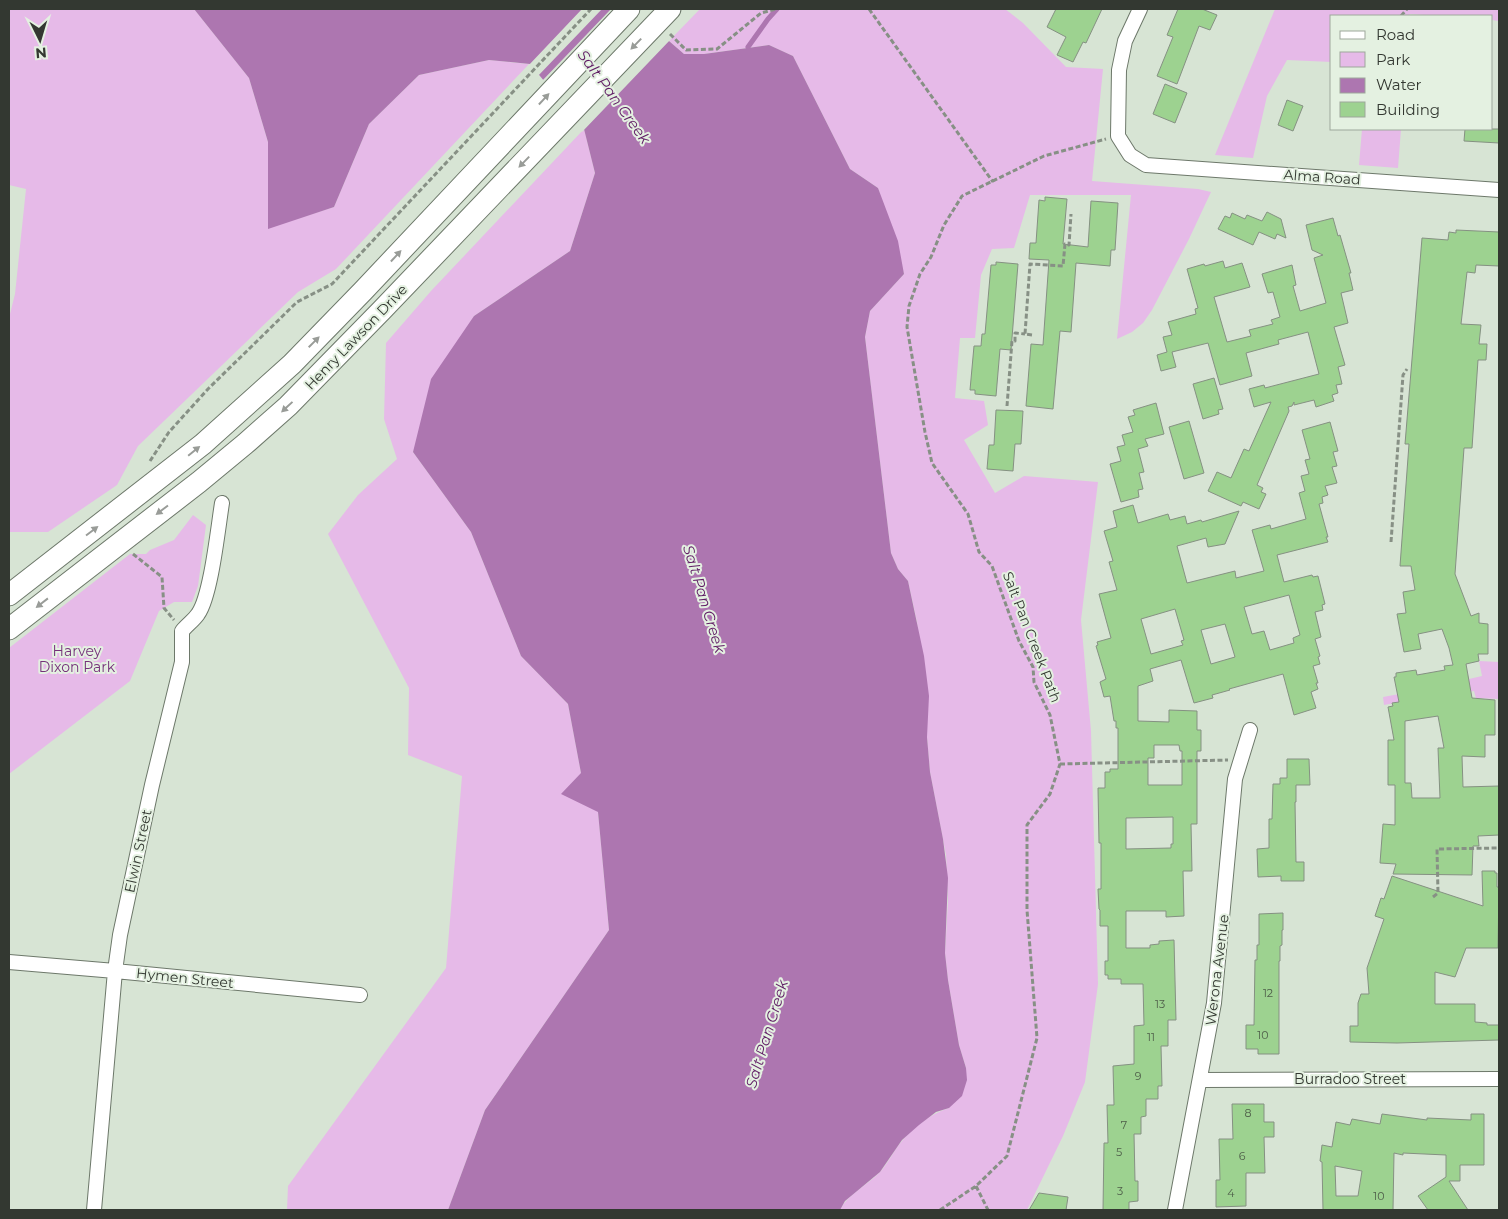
<svg xmlns="http://www.w3.org/2000/svg" width="1508" height="1219" font-family="Montserrat,sans-serif">
	<rect width="100%" height="100%" fill="#d7e4d4"/>
	<path fill="#e6bae8" d="M9,9H194L249,78L268,142V228L334,207L369,124L419,75L489,60L529,64L336,269L298,292L138,446L117,485L48,532H9V318L15,294L26,189L9,185Z
		M700,9H1005L1023,23L1066,67L1103,69L1092,181L1198,189L1211,192L1189,239L1152,310L1143,323L1132,332L1117,339L1131,195H1030L1014,248L992,249L981,275L975,338H960L955,398L984,401L988,425L964,440L995,493L1024,476L1098,482L1081,620L1091,731L1098,984L1085,1082L1063,1136L1027,1210H840C848,1194 866,1186 879,1173C888,1164 893,1151 902,1141C914,1126 931,1114 949,1108L966,1068L959,1045L948,980L945,953L948,900L946,855L930,772L917,622L908,581L898,569L891,553L865,337L870,311L904,274L878,188L850,169L793,56L769,45L704,54H684L669,41Z
		M1275,9H1499V21L1492,20V16H1439L1410,14L1409,16H1332V62L1287,60L1267,96L1253,158L1215,155Z
		M584,129L595,173L570,251L474,316L413,452L471,532L521,656L568,704L581,773L598,812L609,930L485,1110L448,1210H287L288,1186L446,968L462,776L408,755L409,688L328,534L358,495L397,459L384,419L386,343L431,291Z
		M1362,129H1401L1398,168L1359,165Z
		M193,515L206,525L198,586L192,602H174L159,611L130,681L9,774V648L130,554H146L150,550L174,540Z
		M1479,661L1499,662V699L1476,698L1474,691L1413,702L1412,700L1384,705L1383,697L1469,681V679L1482,676Z"/>
	<path fill="#ad76b0" d="M194,9H632L684,54H704L769,45L793,56L850,169L878,188L898,241L904,274L870,311L865,337L891,553L898,569L908,581L924,656L929,696L927,737L930,772L943,839L948,878L945,953L948,980L959,1045L966,1068L967,1080L962,1096L949,1108L936,1112L919,1125L902,1140L880,1172L845,1201L840,1210H448L485,1110L609,930L598,812L561,794L581,773L568,704L521,656L471,532L413,452L431,379L474,316L570,251L595,173L584,129L530,64L489,60L419,75L369,124L334,207L268,229V142L249,78Z"/>
	<path fill="#d7e4d4" d="M582,9H602L537,77L528,66Z
		M611,9H635L671,39L582,132L541,82Z"/>
	<g fill="none" stroke-linecap="round" stroke-linejoin="round">
		<path stroke="#ad76b0" stroke-width="5" d="M748,47L768,19L777,9"/>
	</g>
	<path fill="#9dd290" stroke="#859182" fill-rule="evenodd" d="M1056,9H1102L1086,43L1083,42L1073,62L1057,55L1066,37L1047,27Z
		M1178,9H1202L1217,15L1210,30L1199,26L1177,84L1157,76L1173,37L1167,35Z
		M1165,84L1187,93L1175,123L1153,114Z
		M1287,100L1303,106L1293,131L1278,125Z
		M1465,129H1499V143L1464,141Z
		M1045,197L1067,199L1063,244L1088,247L1091,201L1118,203L1115,250H1111L1110,266L1076,263L1071,332L1060,331L1053,409L1026,406L1031,344L1043,345L1049,260L1029,259L1030,243H1036L1039,200L1045,201Z
		M1267,212L1281,219L1286,238L1277,234L1275,239L1259,232L1253,245L1218,229L1225,216L1230,218L1232,213L1245,219L1247,215L1262,221Z
		M1333,218L1338,236L1340,235L1351,273H1349L1353,290L1341,293L1348,323L1334,327L1345,365L1338,367L1342,384L1336,385L1338,393L1332,395L1334,401L1316,407L1314,400L1294,405V402L1292,406L1288,407L1289,411L1257,485L1263,488L1261,492L1266,494L1259,509L1243,502L1241,506L1208,491L1217,472L1231,478L1244,449L1249,451L1271,402L1254,407L1249,389L1264,385L1265,388L1319,374L1308,332L1278,340L1279,344L1246,353L1252,376L1220,385L1208,343L1172,352L1176,367L1161,371L1157,355L1167,352L1163,337L1172,335L1168,322L1196,314L1195,309L1198,308L1187,269L1204,264L1205,266L1223,261L1225,268L1242,263L1250,287L1214,297L1227,342L1251,336L1249,330L1273,324L1271,320L1280,317L1273,292L1268,293L1262,274L1292,265L1296,285L1293,286L1300,311L1326,303L1314,258L1323,255L1312,250L1306,225Z
		M1456,230L1499,232V266L1476,265L1475,273L1467,272L1461,324L1481,325L1479,344H1487L1486,360H1478L1472,448H1464L1455,574L1471,616L1479,613V623L1488,624V654H1478L1479,661L1466,664L1472,698L1495,700V735H1485V757L1462,756L1463,787L1499,786V835L1478,836L1479,846H1473L1472,875L1393,874L1396,864L1380,863L1383,824L1395,825V785H1388V740H1394L1388,707L1393,706L1392,703L1399,702L1394,677H1396V673L1416,670L1417,675L1445,670L1444,666L1453,665L1449,648L1442,629L1418,634L1421,649L1404,652L1397,614L1406,613L1403,592L1415,590L1411,566H1400L1409,444H1405L1422,238L1448,240L1449,232L1456,233ZM1438,716L1444,748H1438L1440,798H1412L1411,783H1405V721Z
		M996,262L1018,264L1011,350L1000,349L996,396L975,394V390H970L974,346H981L982,334H985L991,265H996Z
		M1214,378L1223,409L1218,410L1219,414L1203,419L1193,384Z
		M1156,403L1164,434L1145,439L1148,446L1138,449L1144,472L1139,473L1143,489L1138,490L1139,497L1121,502L1110,464L1121,461L1117,447L1125,445L1122,435L1133,432L1128,417L1135,415L1133,410Z
		M996,410L1023,411L1021,444H1015L1013,471L987,469L989,445H994Z
		M1189,421L1204,473L1184,479L1169,427Z
		M1330,422L1338,451L1333,452L1337,466L1332,467L1337,483L1325,486L1328,495L1322,497L1323,503L1319,504L1328,537H1326L1328,542L1277,555L1284,582L1312,575L1313,577L1318,576L1325,604L1322,605L1323,610L1315,612L1321,637L1315,639L1320,656L1318,657L1320,664L1313,666L1318,683H1316L1318,689L1311,692L1316,708L1294,715L1283,674L1229,689L1230,690L1212,695L1213,698L1194,703L1181,660L1150,669L1153,681L1138,686V721L1169,722V710L1197,711V730H1201V751H1197V824H1191L1192,871H1183L1184,916L1166,917V911H1126V948H1150V945L1159,944V941L1174,940L1176,1020H1168V1046H1161L1162,1086H1158V1099H1146V1116L1141,1117V1134H1134L1135,1181H1138V1201L1129,1202V1210H1103L1104,1143H1108L1107,1105H1114L1113,1066L1134,1064V1026L1144,1025L1143,984H1121V979H1108V975H1105V961H1108V926H1100V910L1099,909L1098,889H1101V843H1099L1098,788H1105V772H1110V769H1118V728H1116V721H1114L1110,696L1104,697L1100,682L1106,679L1096,646L1098,645L1097,642L1111,638L1099,594L1117,590L1109,562L1113,561L1104,531L1117,527L1113,511L1133,505L1138,523L1168,514L1170,520L1185,516L1187,524L1201,520L1202,522L1239,511L1225,544L1208,547L1206,538L1177,546L1187,583L1235,571L1236,578L1264,571L1252,530L1270,525L1271,529L1306,519L1299,493L1305,491L1301,476L1309,474L1305,460L1310,459L1302,430ZM1289,595L1300,635L1293,638L1294,643L1270,650L1264,631L1252,634L1244,607ZM1175,609L1184,640L1181,641L1183,645L1151,654L1141,619ZM1225,624L1235,657L1211,664L1201,630ZM1154,745H1179L1180,751H1182V785H1148V758H1154ZM1173,817V844H1171V848L1126,849V818Z
		M1287,759H1309L1310,785H1296V802H1295L1296,862H1304V881H1281V876L1258,877L1257,849L1269,848V819H1272L1273,784H1280V778H1287Z
		M1482,871H1495V873H1497V887H1499L1498,948H1466L1455,977L1435,972V1004H1475V1022L1487,1023V1025H1499V1040L1397,1043L1350,1042V1026H1358V1003L1361,994H1369L1367,968L1384,919L1375,916L1381,898L1384,899L1392,876L1483,906Z
		M1283,913V930H1282V945L1280,946V961H1279V1054H1258V1049H1246V1025H1254L1255,960H1257V945H1259V914Z
		M1232,1104H1264V1122H1274V1137H1264L1265,1173H1246V1206L1216,1207V1180H1220L1219,1139H1233Z
		M1382,1114L1427,1120V1118L1471,1120V1114H1484V1165H1460V1181H1449L1468,1210H1428L1418,1196L1446,1177V1155L1403,1153V1155L1394,1153L1393,1210H1323L1322,1162L1320,1161L1322,1145L1332,1147L1336,1122L1350,1125L1352,1119L1380,1124ZM1335,1166L1362,1171L1358,1196H1336Z
		M1039,1193L1068,1197L1066,1210H1029Z"/>
	<g fill="none" stroke-linecap="round" stroke-linejoin="round">
		<g stroke="#6d786a" stroke-width="16">
			<path id="minor" d="M1140,9L1125,41L1119,70L1118,136L1130,155L1146,165L1499,190
				M9,962L115,971L360,995
				M1200,1080L1499,1079
				M94,1210L115,971L120,935L152,785L182,662V631C187,625 194,620 198,614C211,596 218,528 222,503
				M1175,1210L1214,1003L1235,779L1250,730"/>
		</g>
		<g stroke="#6d786a" stroke-width="23">
			<path id="primary" d="M9,595L203,444L292,364L363,291L629,9
				M9,629L199,482L245,444L288,406L382,310L670,9"/>
		</g>
		<path stroke="#879085" stroke-width="3" stroke-dasharray="5 2.5" stroke-linecap="butt" d="M869,9L993,182
			M1401,16L1407,9
			M670,34L686,50L717,49L761,13L776,9
			M1032,335L1025,334L1030,264L1063,266L1065,244L1069,245L1071,214
			M1007,406L1012,341H1015V333L1025,334
			M150,461L169,432L208,389L297,302L332,284L591,9
			M1391,542L1403,375L1407,369
			M133,554L162,577L164,608L174,620
			M1060,764L1228,760
			M1433,897L1438,893L1437,849L1499,848
			M976,1186L988,1210
			M940,1210L976,1186L1007,1156L1037,1038L1027,910V825L1050,794L1060,764L1050,715L1034,682L1033,667L1019,641L992,566L979,552L968,514L932,463L925,432L907,327L909,306L920,274L931,257L944,225L962,196L1044,156L1106,139"/>
		<use href="#minor" stroke="#fff" stroke-width="14"/>
		<use href="#primary" stroke="#fff" stroke-width="21"/>
	</g>
	<defs><path id="oneway-solid" d="M-6-.8H1V-3.2L6.5 0L1 3.2V.8H-6Z" transform="scale(1.25)"/></defs>
	<g fill="#999c98">
		<use href="#oneway-solid" transform="translate(636 44) rotate(134)"/>
		<use href="#oneway-solid" transform="translate(544 99) rotate(-47)"/>
		<use href="#oneway-solid" transform="translate(524 162) rotate(134)"/>
		<use href="#oneway-solid" transform="translate(396 256) rotate(-47)"/>
		<use href="#oneway-solid" transform="translate(314 342) rotate(-45)"/>
		<use href="#oneway-solid" transform="translate(287 407) rotate(137)"/>
		<use href="#oneway-solid" transform="translate(194 451) rotate(-39)"/>
		<use href="#oneway-solid" transform="translate(162 510) rotate(143)"/>
		<use href="#oneway-solid" transform="translate(92 531) rotate(-37)"/>
		<use href="#oneway-solid" transform="translate(42 603) rotate(142)"/>
	</g>
	<g text-anchor="middle" stroke-width="4" stroke-linejoin="round" paint-order="stroke">
		<g font-size="11" fill="#4e5e49">
			<text x="1268" y="997">12</text>
			<text x="1160" y="1008">13</text>
			<text x="1263" y="1039">10</text>
			<text x="1151" y="1041">11</text>
			<text x="1138" y="1080">9</text>
			<text x="1248" y="1117">8</text>
			<text x="1124" y="1129">7</text>
			<text x="1119" y="1156">5</text>
			<text x="1242" y="1160">6</text>
			<text x="1120" y="1195">3</text>
			<text x="1231" y="1197">4</text>
			<text x="1379" y="1200">10</text>
		</g>
		<g font-size="14" fill="#333831" stroke="#e4f1e1">
			<text transform="translate(1322 177) rotate(4)" y="5">Alma Road</text>
			<text transform="translate(356 337) rotate(-46)" y="5">Henry Lawson Drive</text>
			<text transform="translate(1032 637) rotate(69)" y="5">Salt Pan Creek Path</text>
			<text transform="translate(138 851) rotate(-78)" y="5">Elwin Street</text>
			<text transform="translate(1217 970) rotate(-83)" y="5">Werona Avenue</text>
			<text transform="translate(185 978) rotate(6)" y="5">Hymen Street</text>
			<text x="1350" y="1084">Burradoo Street</text>
		</g>
		<g font-size="14" fill="#75317a" stroke="#e4f1e1">
			<text x="77" y="656">Harvey<tspan x="77" dy="16">Dixon Park</tspan></text>
		</g>
		<g font-size="15" font-style="italic" fill="#5f1b64" stroke="#e4f1e1">
			<text transform="translate(614 97) rotate(54)" y="5">Salt Pan Creek</text>
			<text transform="translate(704 599) rotate(73)" y="5">Salt Pan Creek</text>
			<text transform="translate(767 1034) rotate(-73)" y="5">Salt Pan Creek</text>
		</g>
	</g>
	<rect width="1508" height="1219" fill="none" stroke="#333831" stroke-width="20"/>
	<rect x="1330" y="15" width="162" height="115" fill="#e4f1e1" stroke="#9da79b"/>
	<rect x="1340" y="31" width="25" height="8" fill="#ffffff" stroke="#9da79b"/>
	<text x="1376" y="40" font-size="15" fill="#333831">Road</text>
	<rect x="1340" y="52" width="25" height="15" fill="#e6bae8" stroke="#9da79b"/>
	<text x="1376" y="65" font-size="15" fill="#333831">Park</text>
	<rect x="1340" y="78" width="25" height="15" fill="#ad76b0" stroke="#9da79b"/>
	<text x="1376" y="90" font-size="15" fill="#333831">Water</text>
	<rect x="1340" y="102" width="25" height="15" fill="#9dd290" stroke="#9da79b"/>
	<text x="1376" y="115" font-size="15" fill="#333831">Building</text>
	<g transform="translate(40 40) rotate(175)" stroke="#e4f1e1" stroke-width="4" paint-order="stroke">
	<path d="M0-4L9 19L0 12L-9 19Z" fill="#333831"/>
	<text y="-8" font-size="14" font-weight="bold" text-anchor="middle" fill="#333831">N</text>
	</g>
</svg>
